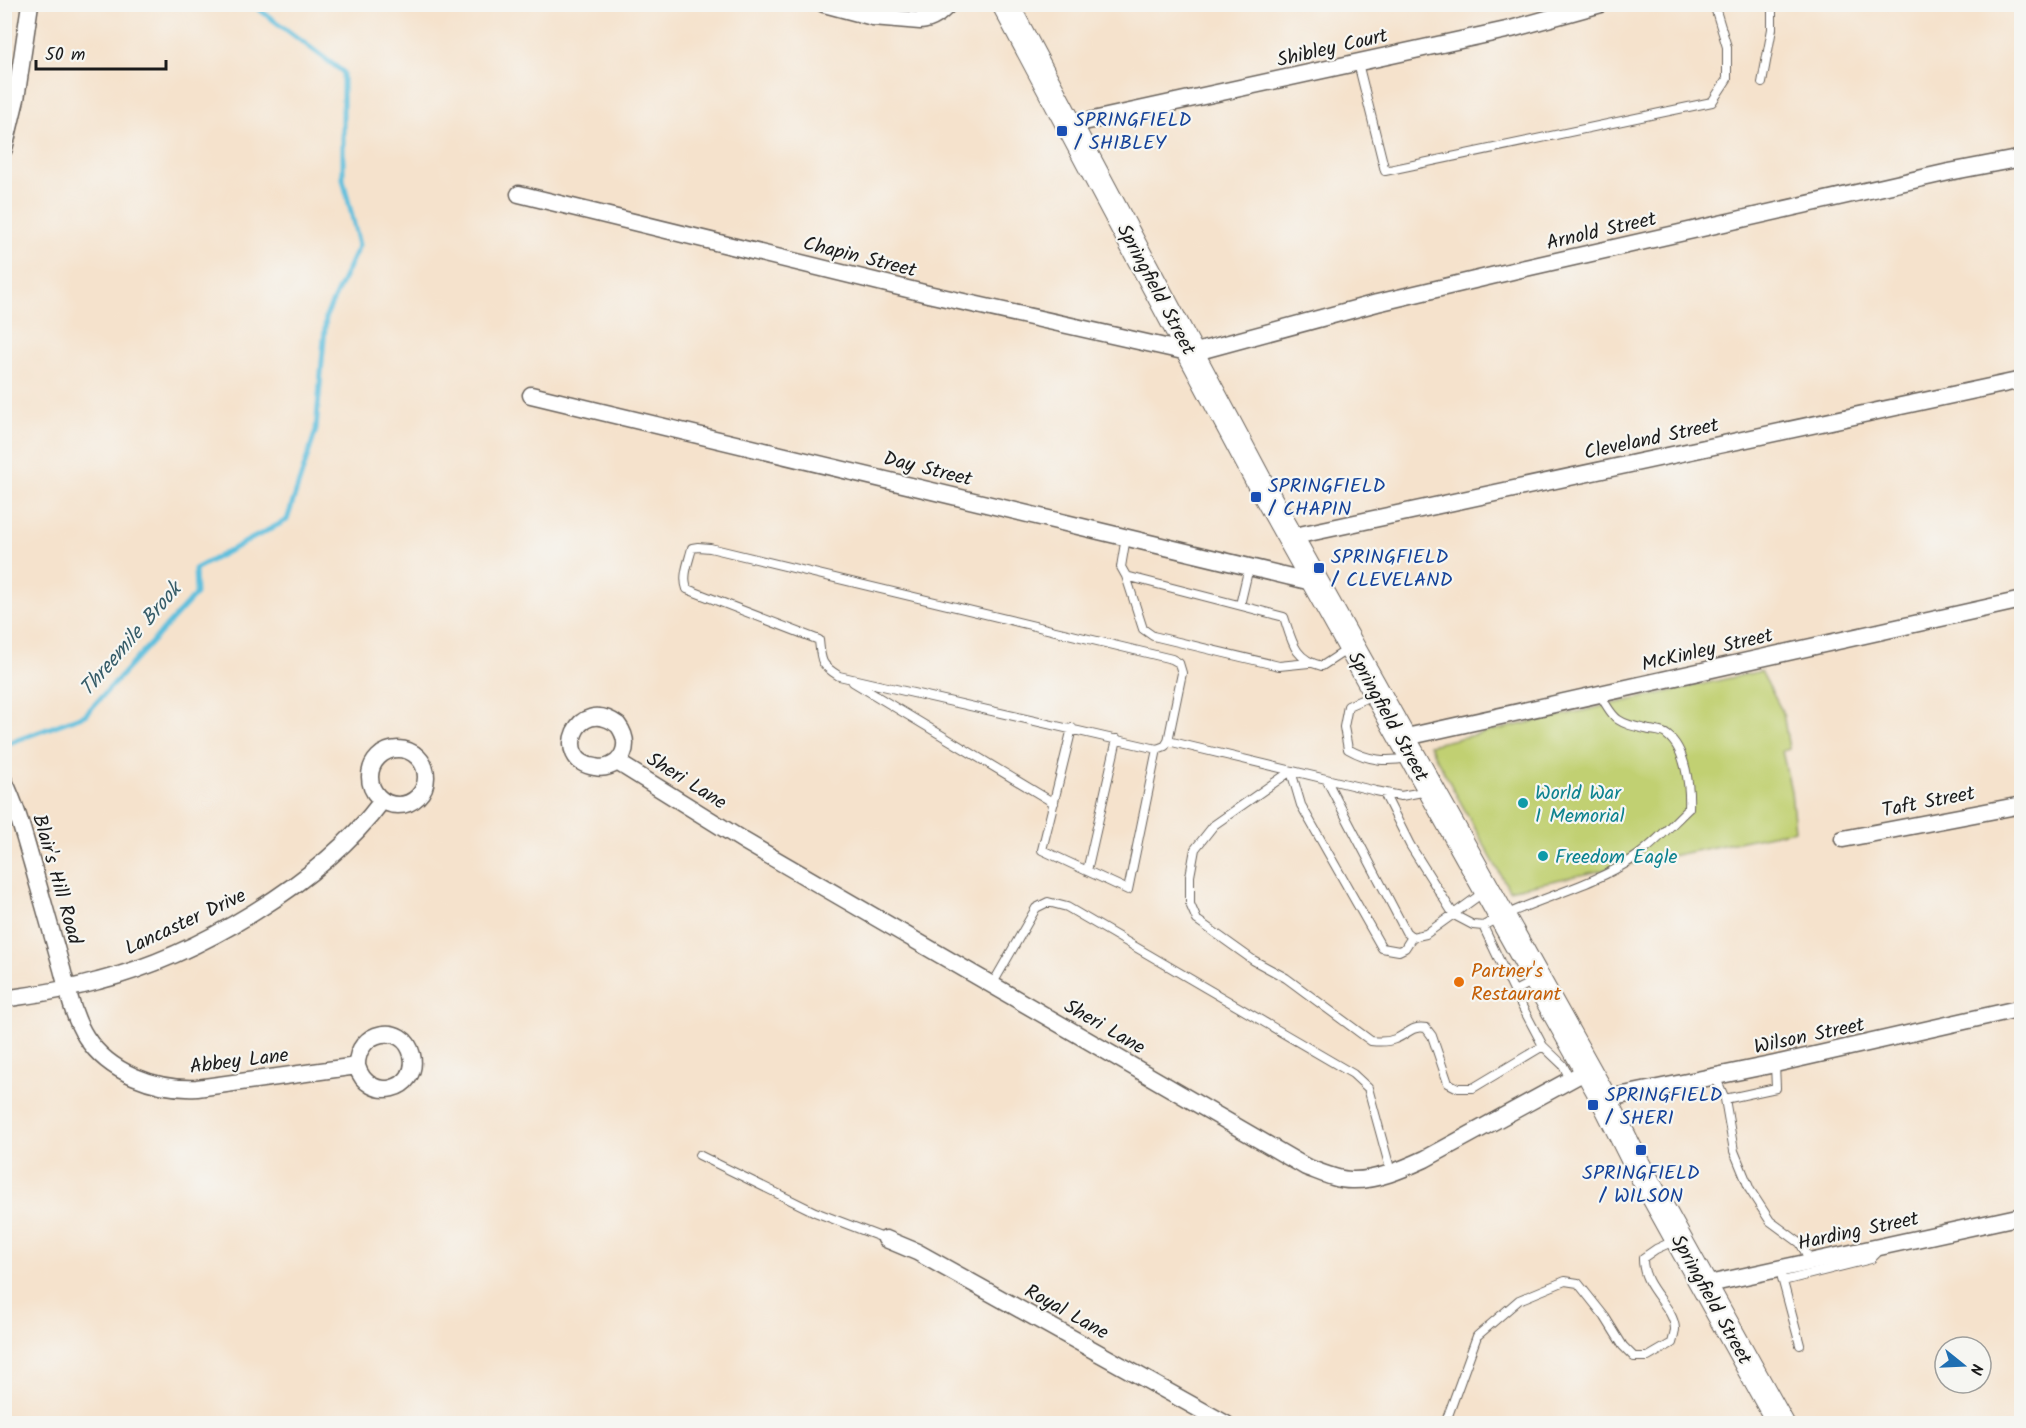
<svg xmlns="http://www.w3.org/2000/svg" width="2026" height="1428" font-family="Kalam,sans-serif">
	<rect width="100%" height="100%" fill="#f6f6f2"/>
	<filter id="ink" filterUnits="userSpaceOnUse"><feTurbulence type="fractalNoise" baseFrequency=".0167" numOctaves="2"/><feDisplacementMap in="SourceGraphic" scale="12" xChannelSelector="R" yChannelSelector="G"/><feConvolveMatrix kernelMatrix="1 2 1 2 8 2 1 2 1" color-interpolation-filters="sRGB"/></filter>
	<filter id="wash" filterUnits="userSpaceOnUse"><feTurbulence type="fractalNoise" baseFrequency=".008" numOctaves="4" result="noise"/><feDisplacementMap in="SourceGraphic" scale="24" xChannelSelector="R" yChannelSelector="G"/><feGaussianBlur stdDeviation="1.35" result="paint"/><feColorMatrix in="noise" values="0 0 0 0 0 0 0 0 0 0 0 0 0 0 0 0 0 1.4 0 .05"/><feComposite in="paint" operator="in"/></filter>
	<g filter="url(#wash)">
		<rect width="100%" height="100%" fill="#f5e2cc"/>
		<path fill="#c1d072" stroke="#6e7647" stroke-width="1.5" d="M1761,671L1783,713L1789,749L1782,751L1791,791L1795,830L1509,890L1429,745Z"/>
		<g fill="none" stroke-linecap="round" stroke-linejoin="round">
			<path stroke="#5fbfdd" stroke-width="5" d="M9,743L85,715L196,594L195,569L287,520L316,430L326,316L359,245L343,179V72L252,4"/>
		</g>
	</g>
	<g filter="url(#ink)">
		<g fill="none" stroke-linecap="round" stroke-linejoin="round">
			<g stroke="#68615a" stroke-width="10">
				<path id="service" d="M1358,63L1385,171L1712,102L1727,79V47L1714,4
					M1762,83L1772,29V4
					M1126,537L1121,567L1126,576L1284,617C1292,641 1294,660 1322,666L1348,649
					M698,547L710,548L1172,659L1179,663L1182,673L1168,741L1165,746L1157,749L839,676C821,665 821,662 819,640L687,589C682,576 689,561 692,548Z
					M1126,576L1143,629L1153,636L1279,666L1309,663
					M1240,605L1249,567
					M853,682L1054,803
					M1375,694L1348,706L1344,727L1348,749C1369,761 1386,762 1409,758
					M1072,728L1042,850L1128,890L1157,749
					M1168,741L1376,791L1401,796L1428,791
					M1326,779L1406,932L1412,937
					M1384,793L1410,845L1454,915L1473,925L1483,926L1514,991L1534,981
					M1087,871L1117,739
					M1484,892L1426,934L1412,937L1405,948L1399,951L1382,948L1301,805L1291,771L1214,825L1195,849L1190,876V904L1197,920L1253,960L1286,978L1371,1041C1379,1042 1388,1042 1395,1039C1407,1035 1412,1025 1426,1028L1432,1036L1448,1083L1458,1088H1473L1543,1046L1563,1065L1570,1079
					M1483,926C1531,899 1588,889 1634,858C1654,845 1672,824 1689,808C1690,787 1686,749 1667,735C1663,731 1655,731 1650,730C1619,723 1615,723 1600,694
					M992,985L1036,908L1048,902L1067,907L1353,1074L1368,1088L1391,1172
					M1514,991L1543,1046
					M1715,1076L1725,1099L1776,1088L1775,1064
					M1725,1099L1734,1151L1750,1190L1770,1221L1800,1243L1811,1262
					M699,1155L815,1212L886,1239
					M1782,1278L1800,1345
					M1783,1281L1871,1259L1877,1253V1248
					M1445,1424L1477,1336L1519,1300L1565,1281L1578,1283L1605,1317L1623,1346L1634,1357H1648L1672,1343C1673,1339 1675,1333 1675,1329C1674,1305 1642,1289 1643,1258L1656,1249L1676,1240"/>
			</g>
			<g stroke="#68615a" stroke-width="19">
				<path id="minor" d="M824,4L873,17L920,21C933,20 940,13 949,4
					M1070,125L1511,29L1601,4
					M4,149L16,99L30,4
					M519,194L928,294L1192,353L1377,303L1521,269L1949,172L2022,158
					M531,395L1316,583
					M1290,537L2022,380
					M1402,738L2022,600
					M370 777a28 28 0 1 1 56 0a28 28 0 1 1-56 0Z
					M617,762C628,751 627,737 618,725C577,694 551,761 595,767C604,769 610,767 617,762L744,841L1306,1167C1320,1172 1336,1180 1351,1180C1376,1181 1403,1169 1425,1159L1588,1070
					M4,781C17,807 24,836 32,863C42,898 52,934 62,969C68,991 73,1017 86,1037C109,1073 156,1090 197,1088L357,1066C368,1104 420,1091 412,1055C404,1021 356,1030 357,1066
					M1843,839L2022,805
					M4,999C36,994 68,990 98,981C196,956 321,883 382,801
					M1604,1099L1775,1064L2022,1008
					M886,1239L917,1252L1226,1424
					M1704,1285L2022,1216"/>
			</g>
			<g stroke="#68615a" stroke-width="28">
				<path id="primary" d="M1005,4L1262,487L1604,1099L1635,1161L1781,1424"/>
			</g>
			<use href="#service" stroke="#fff" stroke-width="8"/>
			<use href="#minor" stroke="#fff" stroke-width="16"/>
			<use href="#primary" stroke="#fff" stroke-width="26"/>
		</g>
	</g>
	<g fill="#1a4fb4" stroke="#f6f6f2" stroke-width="2">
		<rect x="1056" y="125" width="12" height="12" rx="3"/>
		<rect x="1250" y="491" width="12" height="12" rx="3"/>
		<rect x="1313" y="562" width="12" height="12" rx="3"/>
		<rect x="1587" y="1099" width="12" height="12" rx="3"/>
		<rect x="1635" y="1144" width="12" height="12" rx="3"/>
	</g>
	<g fill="#0f9aa8" stroke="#f6f6f2" stroke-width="2">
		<circle cx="1523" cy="803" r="6"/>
		<circle cx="1543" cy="856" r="6"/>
	</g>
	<circle fill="#e8710a" stroke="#f6f6f2" stroke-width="2" cx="1459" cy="982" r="6"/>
	<g text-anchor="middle" stroke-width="4.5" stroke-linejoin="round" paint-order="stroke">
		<g font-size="20" fill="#1c1c1c" stroke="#f6f6f2">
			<text transform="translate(1332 47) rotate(-13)" y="7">Shibley Court</text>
			<text transform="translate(1601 230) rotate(-13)" y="7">Arnold Street</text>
			<text transform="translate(860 256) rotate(14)" y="7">Chapin Street</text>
			<text transform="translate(1157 289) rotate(62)" y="7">Springfield Street</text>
			<text transform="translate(1651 438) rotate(-12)" y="7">Cleveland Street</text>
			<text transform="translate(928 468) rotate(14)" y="7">Day Street</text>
			<text transform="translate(1707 649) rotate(-13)" y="7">McKinley Street</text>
			<text transform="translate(1389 716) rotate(61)" y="7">Springfield Street</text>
			<text transform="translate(687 780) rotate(32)" y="7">Sheri Lane</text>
			<text transform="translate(1928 801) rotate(-11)" y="7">Taft Street</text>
			<text transform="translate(58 879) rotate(74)" y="7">Blair's Hill Road</text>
			<text transform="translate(185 921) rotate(-25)" y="7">Lancaster Drive</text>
			<text transform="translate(1105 1026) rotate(30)" y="7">Sheri Lane</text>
			<text transform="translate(1809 1035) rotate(-12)" y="7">Wilson Street</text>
			<text transform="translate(239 1060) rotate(-7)" y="7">Abbey Lane</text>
			<text transform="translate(1858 1230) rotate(-12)" y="7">Harding Street</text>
			<text transform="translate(1712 1299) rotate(61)" y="7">Springfield Street</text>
			<text transform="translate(1067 1311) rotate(29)" y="7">Royal Lane</text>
		</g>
		<g font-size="20" fill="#164399" stroke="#f6f6f2" text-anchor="start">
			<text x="1074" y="126">SPRINGFIELD<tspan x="1074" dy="23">/ SHIBLEY</tspan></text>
			<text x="1268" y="492">SPRINGFIELD<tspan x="1268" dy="23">/ CHAPIN</tspan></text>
			<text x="1331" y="563">SPRINGFIELD<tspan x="1331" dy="23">/ CLEVELAND</tspan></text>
			<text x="1605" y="1101">SPRINGFIELD<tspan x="1605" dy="23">/ SHERI</tspan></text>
			<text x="1641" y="1179" text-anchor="middle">SPRINGFIELD<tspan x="1641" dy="23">/ WILSON</tspan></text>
		</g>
		<g font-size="20" fill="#0d838f" stroke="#f6f6f2" text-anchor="start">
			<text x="1535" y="799">World War<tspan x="1535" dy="23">I Memorial</tspan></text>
			<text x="1555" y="863">Freedom Eagle</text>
		</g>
		<g font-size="20" fill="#c56008" stroke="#f6f6f2" text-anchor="start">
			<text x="1471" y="977">Partner's<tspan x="1471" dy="23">Restaurant</tspan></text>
		</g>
		<g font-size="21" font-style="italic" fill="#375d69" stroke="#f6f6f2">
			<text transform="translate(130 639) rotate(-49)" y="7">Threemile Brook</text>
		</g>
	</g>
	<rect width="2026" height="1428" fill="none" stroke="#f6f6f2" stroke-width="24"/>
	<g transform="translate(1963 1365) rotate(108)"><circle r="28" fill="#f6f6f2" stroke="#9f9f9c" stroke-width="1.5"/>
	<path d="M0-4.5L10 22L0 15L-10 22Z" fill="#1f6fb2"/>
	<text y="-9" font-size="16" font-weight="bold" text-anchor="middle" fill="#1c1c1c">N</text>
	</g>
	<path d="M36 60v9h130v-9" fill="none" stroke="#1c1c1c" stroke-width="3"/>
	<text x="45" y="60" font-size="18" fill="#1c1c1c" stroke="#f6f6f2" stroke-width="4.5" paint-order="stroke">50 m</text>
</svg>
